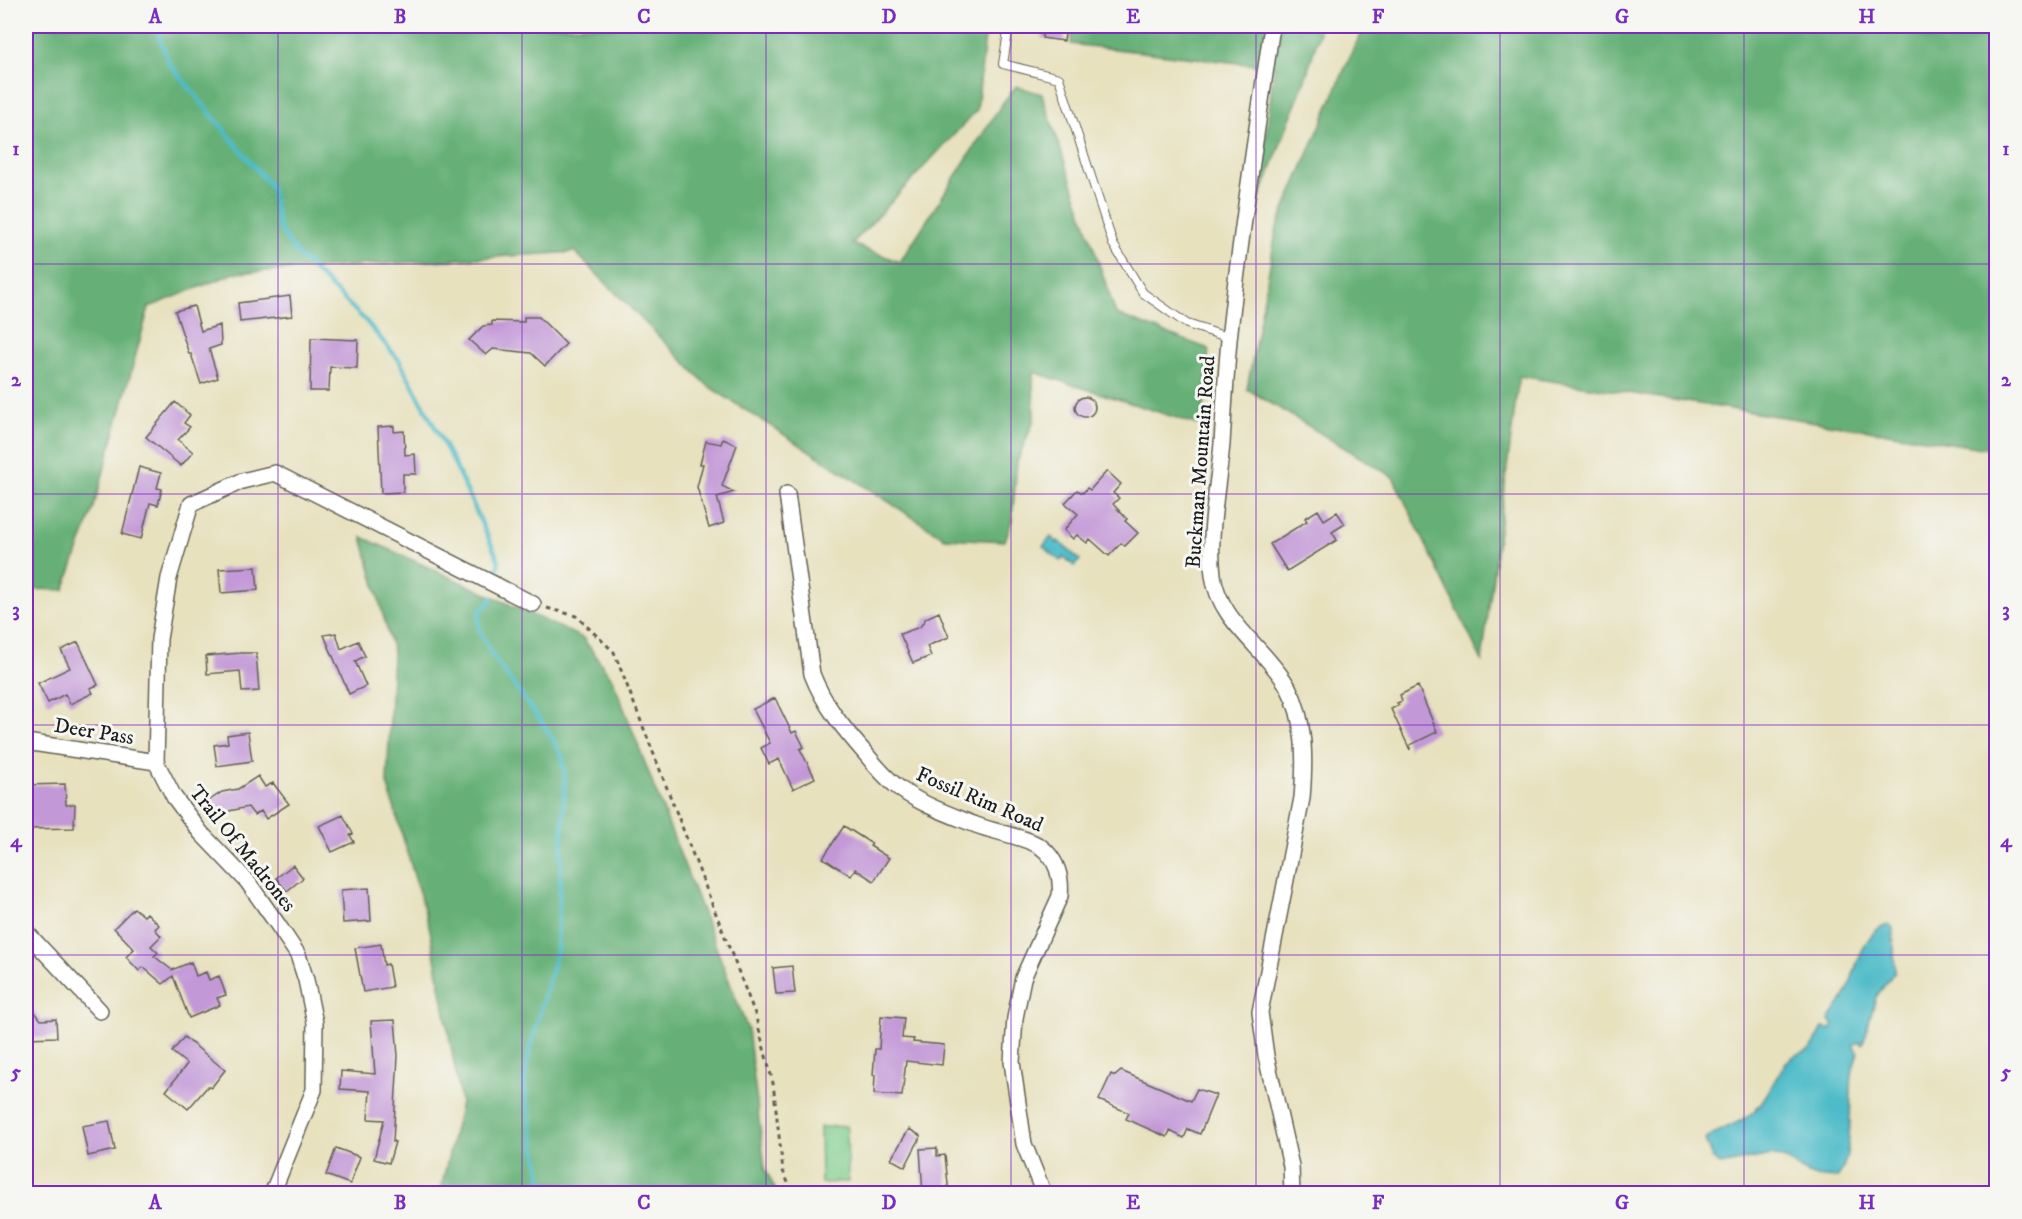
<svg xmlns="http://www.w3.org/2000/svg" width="2022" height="1219" font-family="'IM FELL DW Pica',serif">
	<rect width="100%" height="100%" fill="#f6f6f2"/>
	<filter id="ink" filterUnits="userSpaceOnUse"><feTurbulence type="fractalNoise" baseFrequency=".0167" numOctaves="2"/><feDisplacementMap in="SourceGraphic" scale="12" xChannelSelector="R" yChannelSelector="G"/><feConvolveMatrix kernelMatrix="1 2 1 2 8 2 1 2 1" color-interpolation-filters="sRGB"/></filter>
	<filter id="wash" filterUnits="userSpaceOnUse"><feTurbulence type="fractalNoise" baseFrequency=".008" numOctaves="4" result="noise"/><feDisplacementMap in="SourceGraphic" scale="24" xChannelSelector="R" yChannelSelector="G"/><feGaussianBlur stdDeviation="1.35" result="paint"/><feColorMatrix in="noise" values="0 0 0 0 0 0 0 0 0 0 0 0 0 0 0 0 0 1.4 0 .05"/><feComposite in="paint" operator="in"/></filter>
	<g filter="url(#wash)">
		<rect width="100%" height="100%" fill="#e7e1be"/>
		<path fill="#7ecc8b" stroke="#4d7454" stroke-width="1.5" d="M847,1126L848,1182L821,1183L820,1127Z"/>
		<path fill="#66b077" stroke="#41664a" stroke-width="1.5" d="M26,26H986L977,110L852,244L900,262L1002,104L1016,86L1042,94L1116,314L1209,349L1202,426L1033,372L1034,420L1017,462L1012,520L1005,541L945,538L708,386L575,252L235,273L149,307L94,507L64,590L26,589Z
			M1072,26H1318L1319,34L1305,80L1259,200L1274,67L1071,44Z
			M1366,26H1996V450L1519,376L1482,661L1393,477L1247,389L1277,227L1353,49Z
			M362,537L583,638L613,680L748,1030L765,1168L777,1193H440L461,1102L430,930L387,783L393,652Z"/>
		<path fill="#4ebbc8" stroke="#356c72" stroke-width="1.5" d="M1051,537L1057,543L1058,541L1080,560L1074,566L1064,557L1060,561L1043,546Z
			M1889,924L1893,928L1895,971L1876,997L1863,1044L1859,1042L1853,1045L1858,1052C1856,1059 1853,1067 1852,1075C1849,1098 1854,1164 1836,1178L1813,1176L1801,1170L1786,1159L1771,1155L1721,1165L1712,1158L1705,1140C1717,1128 1736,1126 1749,1115C1768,1101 1774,1075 1790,1059C1796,1053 1805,1054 1811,1048C1816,1044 1819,1034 1823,1028L1829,1030L1833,1025L1829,1020C1836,1009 1846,998 1850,984C1856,966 1866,928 1889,924Z"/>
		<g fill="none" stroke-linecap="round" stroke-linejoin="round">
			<path stroke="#4ebbc8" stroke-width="4.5" d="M163,26L159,37L169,63L271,187L279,228L295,252L365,320L399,360L453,461L499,561L497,571
				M491,597L490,603L479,611V629L492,655L547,730L562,756L565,776L557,950L529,1053L524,1085L544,1194"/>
		</g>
		<g id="blocks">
			<path fill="#c298d7" d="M1044,26H1066L1064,41L1042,38Z
				M290,296L292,316L240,322L238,303Z
				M194,306L201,331L220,325L221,345L209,349L218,378L201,384L191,354H189L175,311Z
				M524,317H539L566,344L545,366L531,353L493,349L486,355L469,340L483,326L492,325V321L524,322Z
				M311,338L358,340L357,368L330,367L329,391H310Z
				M1075 407a10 10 0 1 1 20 0a10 10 0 1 1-20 0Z
				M175,402L190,415L184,423L190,427L178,440L193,452L181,466L146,437Z
				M394,426V432L404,431L405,455L415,454L416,474H403V492L381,493L378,427Z
				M723,439L737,445L722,486L734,492L717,497L724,523L709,528L697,487L703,464H700L706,441L721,444Z
				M139,467L161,473L157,488L162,489L158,505L150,503L141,539L122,534Z
				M1107,471L1121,484L1113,493L1119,498L1113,504L1125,517L1127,519L1125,521L1138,533L1125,546L1121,543L1109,556L1090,539L1087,543L1077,535L1073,539L1064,530L1078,514L1065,503L1077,490L1083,493L1087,488L1090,490Z
				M1318,510L1324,520L1337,512L1345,524L1332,532L1337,540L1287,571L1270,544L1307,521L1305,518Z
				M256,567L258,590L221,593L219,569Z
				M939,612L949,637L927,646L931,656L913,663L900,634L920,627L926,618Z
				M336,633L341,649L358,641L365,656L355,661L366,686L349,694L324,635Z
				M78,642L98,685L90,688L93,693L70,704L65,694L48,703L38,683L70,668L61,650Z
				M241,653H256L259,691L242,692L240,671L207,674L206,656Z
				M1418,686L1437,732L1410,745V750L1391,709L1399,705L1397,703L1402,701L1400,695Z
				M775,698L792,733L796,731L804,747L800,749L815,778L793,789L779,759L769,764L761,748L770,743L753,709Z
				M248,732L252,761L217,766L214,745L228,743L227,735Z
				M258,776L265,787L273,783L289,804L266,819L261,811L254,815L248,807L229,811L217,818L207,802L222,792L238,789Z
				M65,784L66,805L75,804L74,828L28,829L27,815H26V785Z
				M343,815L353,834L350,835L354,842L332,852L319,826Z
				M844,826L872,844L870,846L889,858L874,881L855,869L851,876L823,858Z
				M293,865L303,878L287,891L276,878Z
				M369,888L371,921L343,923L341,890Z
				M134,908L144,916L147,913L159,925L155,929L161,936L151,946L158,953L154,956L172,970L191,962L196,976L206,972L209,980L219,976L226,995L217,998L220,1005L189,1018L173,976L163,984L143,967L139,971L126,957L134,949L114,928Z
				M381,944L384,965L388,964L392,987L363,992L355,948Z
				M792,966L795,993L776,994L773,968Z
				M26,1000L41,1020L56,1019L57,1037L26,1038Z
				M881,1016L904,1018L902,1038L914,1039L913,1042L944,1045L942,1065L906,1061L902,1096L874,1094L875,1075H873L875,1049H879Z
				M395,1020L398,1056L393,1142H395L389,1163L374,1159L384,1120L368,1119L370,1091L340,1089L341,1071L375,1074L371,1021Z
				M184,1037L225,1070L211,1088L208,1086L188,1109L166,1091L187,1064L172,1052Z
				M1121,1071L1191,1101L1197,1089L1216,1095L1200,1134L1188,1129L1184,1138L1170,1131L1167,1137L1126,1119L1129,1113L1099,1100L1111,1074L1115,1076Z
				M109,1121L115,1150L88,1156L82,1126Z
				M909,1129L921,1136L905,1167L891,1159Z
				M336,1148L360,1157L350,1184L326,1175Z
				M937,1148V1156L945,1155L949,1194H923L920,1149Z"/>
		</g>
	</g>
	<g filter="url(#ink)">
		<use href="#blocks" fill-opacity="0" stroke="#636155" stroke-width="1.5"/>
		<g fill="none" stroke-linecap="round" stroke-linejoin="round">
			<g stroke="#636155" stroke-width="10">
				<path id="lane" d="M1009,26L1003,64L1059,78L1113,244L1143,293L1187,324L1230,338"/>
			</g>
			<g stroke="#636155" stroke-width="18">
				<path id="street" d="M1272,26C1257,130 1240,235 1229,340C1226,375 1224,410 1222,444C1218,486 1208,535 1213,575C1219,622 1266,648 1288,687C1306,720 1305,762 1302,798L1260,1012L1266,1056L1291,1166L1292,1194
					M787,494L812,674C824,705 843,728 865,753C874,764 883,775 894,784C916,803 949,814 976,825C994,832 1026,837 1041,847C1057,859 1062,878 1060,896L1023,978L1015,1018L1012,1062L1024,1144L1044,1194
					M26,742L156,762
					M26,932L100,1011
					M272,1194L314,1090L315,1023L306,980L298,955L278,925L247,881L201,833L174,797L156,762L159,639L169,578L191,504L242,481L275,473L533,604"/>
			</g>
			<path stroke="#636155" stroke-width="3" stroke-dasharray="4.5 4.5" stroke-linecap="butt" d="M547,608L576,616L614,652L755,1014L773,1083L783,1171L793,1194"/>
			<use href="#lane" stroke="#fff" stroke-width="8"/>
			<use href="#street" stroke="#fff" stroke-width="15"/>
		</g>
	</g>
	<path fill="none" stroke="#7b2cbf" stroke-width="1.5" stroke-opacity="0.55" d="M278,26V1194M522,26V1194M766,26V1194M1011,26V1194M1256,26V1194M1500,26V1194M1744,26V1194M26,264H1996M26,494H1996M26,725H1996M26,955H1996"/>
	<g text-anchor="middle" stroke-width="6" stroke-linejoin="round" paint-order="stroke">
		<g font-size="21" fill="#1c1c1c" stroke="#f6f6f2">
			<text transform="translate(1200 462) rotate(-86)" y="7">Buckman Mountain Road</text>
			<text transform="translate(94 731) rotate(9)" y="7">Deer Pass</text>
			<text transform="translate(980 799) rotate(23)" y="7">Fossil Rim Road</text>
			<text transform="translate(243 848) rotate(51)" y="7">Trail Of Madrones</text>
		</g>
	</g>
	<rect width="2022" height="1219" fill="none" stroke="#f6f6f2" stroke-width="66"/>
	<rect x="33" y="33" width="1956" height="1153" fill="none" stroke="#7b2cbf" stroke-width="2"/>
	<g font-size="20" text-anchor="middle" font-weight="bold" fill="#7b2cbf">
		<text x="155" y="23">A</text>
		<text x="400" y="23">B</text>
		<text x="644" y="23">C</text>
		<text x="889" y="23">D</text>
		<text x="1133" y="23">E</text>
		<text x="1378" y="23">F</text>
		<text x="1622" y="23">G</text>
		<text x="1867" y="23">H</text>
		<text x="16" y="155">1</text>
		<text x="2006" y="155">1</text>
		<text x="16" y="386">2</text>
		<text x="2006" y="386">2</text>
		<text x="16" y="616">3</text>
		<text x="2006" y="616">3</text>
		<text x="16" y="847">4</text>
		<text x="2006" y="847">4</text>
		<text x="16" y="1078">5</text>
		<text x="2006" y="1078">5</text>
		<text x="155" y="1209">A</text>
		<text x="400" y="1209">B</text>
		<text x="644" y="1209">C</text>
		<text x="889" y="1209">D</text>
		<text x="1133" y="1209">E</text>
		<text x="1378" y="1209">F</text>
		<text x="1622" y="1209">G</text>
		<text x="1867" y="1209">H</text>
	</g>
</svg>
